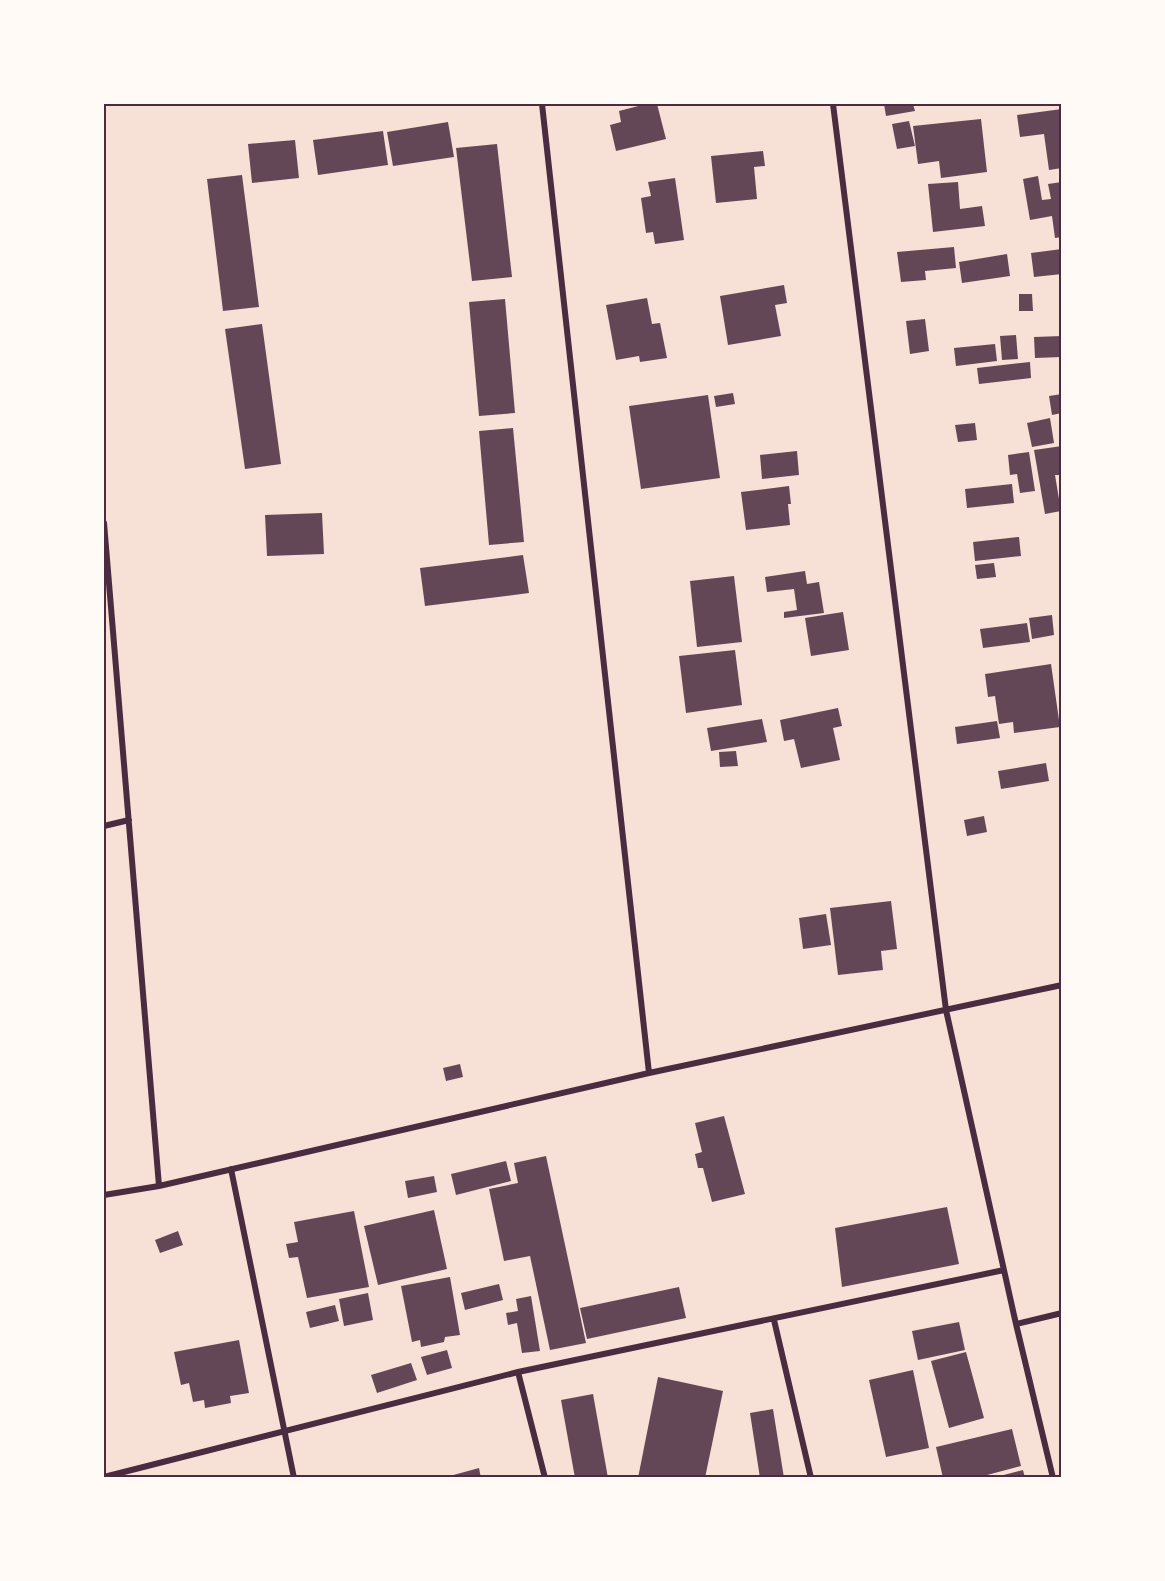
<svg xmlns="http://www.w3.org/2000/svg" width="1165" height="1581" font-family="Barlow,sans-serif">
	<rect width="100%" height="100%" fill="#f7e1d7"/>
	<path fill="#644757" d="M646,104H657L666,139L616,151L610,125L621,122L619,111Z
		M884,104H913L915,111L886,116Z
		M1062,109V168L1049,170L1044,134L1020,137L1017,115Z
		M981,119L987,172L941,178L939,161L918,164L913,126Z
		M909,121L915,146L897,149L892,124Z
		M448,122L454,157L393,166L387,132Z
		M383,131L388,165L318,175L313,140Z
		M295,140L299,178L252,183L248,144Z
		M497,144L512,277L472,281L456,148Z
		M763,151L765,166L754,167L757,199L716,203L711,156Z
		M242,175L259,307L223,311L207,179Z
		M1038,176L1042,200L1051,199L1048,184L1062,182V237L1055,238L1052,216L1030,220L1023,179Z
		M675,178L684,240L655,244L653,232L646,233L641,198L651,196L648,182Z
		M958,182L960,209L982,206L985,226L933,232L928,184Z
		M954,247L956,268L925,271L926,280L901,282L897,252Z
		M1062,249V274L1034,277L1031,253Z
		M1007,254L1010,276L962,283L959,262Z
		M784,285L787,303L775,305L781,336L728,345L720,296Z
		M1019,294H1032L1033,311H1019Z
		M647,298L652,324L660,323L667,358L640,362L639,356L616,360L606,305Z
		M505,299L515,413L479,416L469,302Z
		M925,319L929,351L910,354L906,321Z
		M262,324L281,464L245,469L225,329Z
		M1016,335L1018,359L1002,360L1000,336Z
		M1062,336V357L1035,358L1034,337Z
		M995,344L997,361L956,366L954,348Z
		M1030,362L1031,378L979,384L977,368Z
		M733,393L735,404L716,407L714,396Z
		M1062,394V413L1052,415L1049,396Z
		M708,395L720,478L641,489L629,406Z
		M1050,418L1054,443L1032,447L1027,423Z
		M975,423L977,440L958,442L955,425Z
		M513,428L524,542L489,545L479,431Z
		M1062,446V475H1055L1061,511L1045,514L1034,450Z
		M797,451L799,475L762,479L760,455Z
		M1029,452L1035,491L1020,493L1017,474L1010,475L1008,455Z
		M1012,484L1014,503L967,508L965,489Z
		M789,486L791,504H788L790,525L746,530L741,492Z
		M322,513L324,554L267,556L265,515Z
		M1019,537L1021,556L975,561L973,542Z
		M523,555L529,593L425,606L420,568Z
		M994,563L996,577L977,579L975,565Z
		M805,571L807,584L819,582L824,613L784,618V612L797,610L794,589L767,592L765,577Z
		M734,576L742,642L697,647L690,581Z
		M843,612L849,650L811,656L805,618Z
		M1052,615L1054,635L1032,639L1029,618Z
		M1027,623L1030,642L983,648L980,629Z
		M735,650L742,705L686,713L679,656Z
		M1051,664L1060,727L1014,733L1013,722L999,724L995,696L988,697L985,674Z
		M838,708L842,726L833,728L840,760L801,768L794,739L784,741L780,720Z
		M762,719L767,742L711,751L707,728Z
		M997,721L1000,738L957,744L955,727Z
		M736,751L738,766L720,767L719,752Z
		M1046,763L1049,781L1001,789L998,771Z
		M984,816L987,832L967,836L964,820Z
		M891,901L897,949L881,951L883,970L838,975L830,908Z
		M826,914L831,945L803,949L799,918Z
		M460,1064L463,1077L446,1081L443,1068Z
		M724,1116L745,1194L712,1202L703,1168H698L695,1154L702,1152L695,1123Z
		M546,1156L586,1343L550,1350L530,1256L504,1261L489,1189L518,1183L514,1163Z
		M506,1161L511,1181L456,1195L451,1174Z
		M434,1176L437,1192L408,1198L405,1181Z
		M947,1207L959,1264L842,1287L835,1228Z
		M434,1210L447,1269L378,1285L364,1226Z
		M354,1211L369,1287L307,1298L298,1257L289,1258L286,1244L298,1242L294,1222Z
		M178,1231L183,1245L160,1253L155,1240Z
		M450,1277L460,1335L445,1337L444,1342L421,1347L420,1340L412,1342L401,1286Z
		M499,1284L503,1300L465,1310L461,1293Z
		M679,1287L686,1318L587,1339L580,1308Z
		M368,1293L373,1320L344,1326L339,1299Z
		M531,1296L540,1351L522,1353L517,1323L508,1325L506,1313L518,1311L516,1299Z
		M335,1305L339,1321L310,1328L306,1312Z
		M959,1322L965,1350L918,1360L912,1331Z
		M239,1340L249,1393L230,1396L231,1403L205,1408L204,1400L193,1402L189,1383L181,1385L174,1352Z
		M447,1350L452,1368L427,1375L421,1357Z
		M966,1352L984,1418L949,1428L931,1361Z
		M411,1363L417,1380L377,1393L371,1375Z
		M913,1370L929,1448L886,1457L869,1380Z
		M658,1377L723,1391L705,1478H638Z
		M593,1394L608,1478H575L561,1400Z
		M773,1409L784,1478H760L750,1413Z
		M1012,1429L1021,1466L976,1478H943L936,1447Z
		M479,1468L481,1478H446V1477Z
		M1023,1470L1025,1478H996V1477Z"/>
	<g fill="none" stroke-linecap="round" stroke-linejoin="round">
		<path stroke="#4a2c40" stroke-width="6" d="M542,104L649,1073
			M833,104L946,1010L1016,1324L1053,1478
			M104,523L159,1186
			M104,826L129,820
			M231,1169L294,1478
			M104,1195L159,1186L649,1073L1062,985
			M774,1320L811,1478
			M1016,1324L1062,1313
			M518,1372L545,1478
			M104,1477L518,1372L1004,1270"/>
	</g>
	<rect width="1165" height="1581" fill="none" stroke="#fffaf5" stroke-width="210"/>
	<rect x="105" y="105" width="955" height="1371" fill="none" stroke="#4a2c40" stroke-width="2"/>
</svg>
